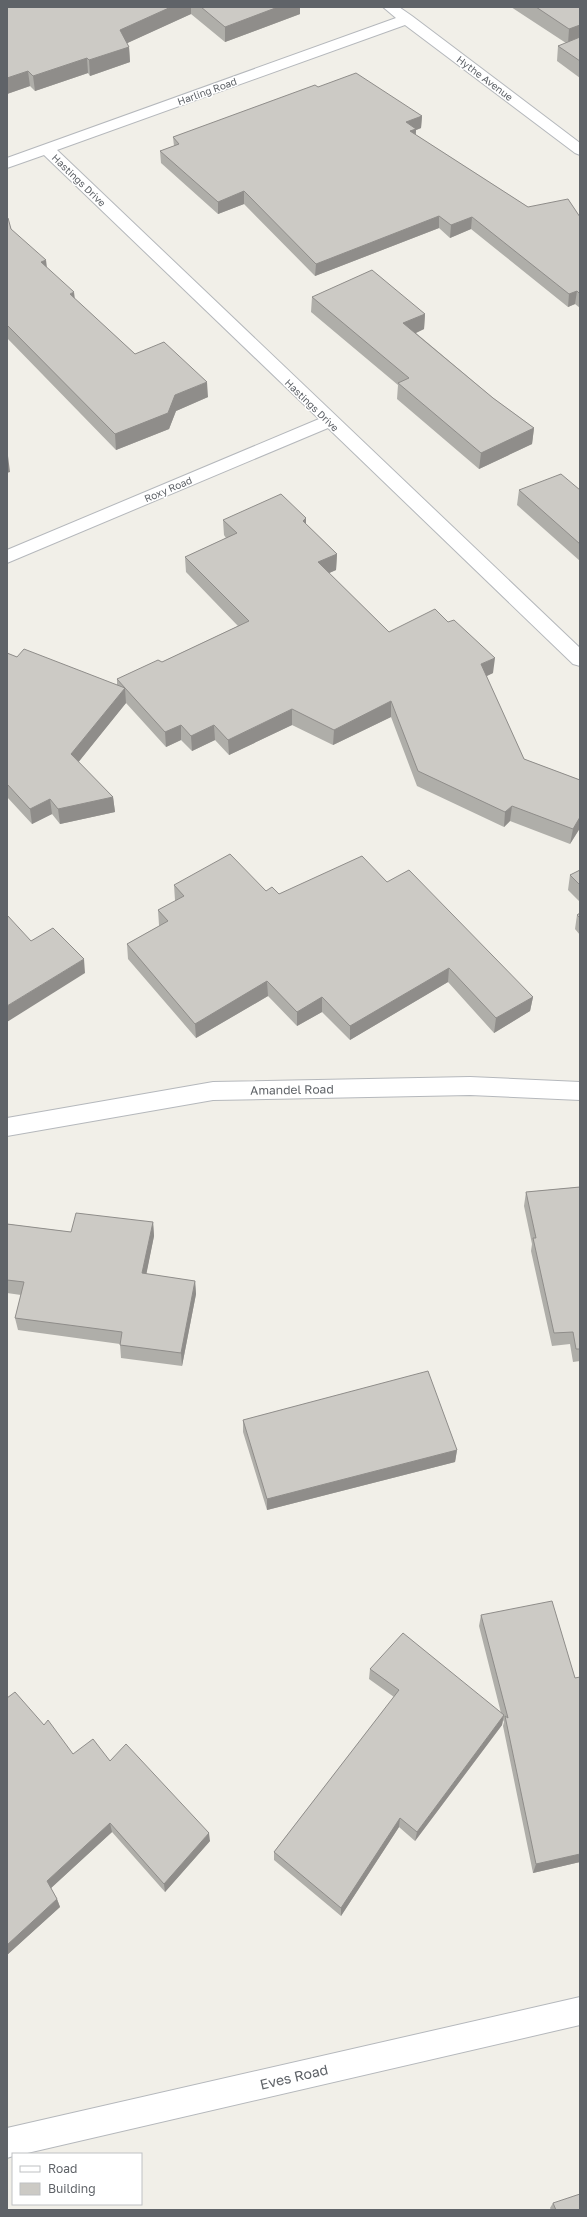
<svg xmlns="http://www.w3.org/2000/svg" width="587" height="2217" font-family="'Golos Text',sans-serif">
	<rect width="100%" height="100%" fill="#f1efe8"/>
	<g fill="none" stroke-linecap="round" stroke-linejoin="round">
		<g stroke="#b5b8bc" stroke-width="2">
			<path id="minor" d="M383,7H399L412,16L580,143V155L575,153L405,25L57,150L580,648V666L573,664L328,428L7,563V550L319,419L44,155L7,168V158L396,18Z
				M470,1077L580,1082V1100L470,1095L213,1100L7,1136V1118L213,1082Z
				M580,1997V2025L23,2154H13V2156L7,2158V2128Z"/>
		</g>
		<use href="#minor" fill="#fff" fill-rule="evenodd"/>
	</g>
	<path fill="#afaea9" d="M7,7H300V14L225,42L191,14L127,43L129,47L130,62L90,76L88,73L35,91L30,86L7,94Z
		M511,7H580V78L557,61L558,46L566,43Z
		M318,87L422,116L421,128L416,130V135L528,207L580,217V308L575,304L568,307L471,229L450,238L439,228L315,276L244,204L218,214L161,163L160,151L174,146L173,137Z
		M7,218L11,229L75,299L135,354L208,397L176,411L169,429L116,450L7,338Z
		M312,297L425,314L424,329L416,333L493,398L534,428L532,444L479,469L397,399L398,385L311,312Z
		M519,490H580V561L517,505Z
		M223,520L306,524L337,554L336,570L329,573L389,632L493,673L486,676L524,759L580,780V828L570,844L510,821L504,827L417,786L391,717L333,745L292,725L229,755L215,740L192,751L181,740L166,747L126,703L78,762L113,797L115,812L60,824L52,814L32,824L7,797V653L17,657L117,685V679L162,662L238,626L186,572L185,557L226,538L224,535Z
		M580,870V902L568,890L570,875Z
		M387,882L533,997L530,1011L494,1033L448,982L350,1040L322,1012L297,1026L268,996L196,1038L128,959L127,944L159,926V925L158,910L176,901L175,900L174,885L266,891L279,894Z
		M580,913V935L575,929L577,915Z
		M580,1187V1361L573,1362L570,1344L552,1346L531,1251L532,1244L524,1206L526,1192Z
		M153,1222L154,1236L146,1274L195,1281L196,1294L182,1366L121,1358L120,1344L18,1330L15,1318L21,1295L7,1293V1224L71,1232Z
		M243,1420L457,1450L455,1462L267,1510L243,1432Z
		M481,1615L580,1862L533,1873L503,1726L504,1722L503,1720L502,1725L415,1841L399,1827L341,1916L274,1860V1852L394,1697L369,1679L370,1669L501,1713L479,1626Z
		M44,1725L73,1754L110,1761L210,1841L165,1892L112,1832L51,1888L57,1899L60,1907L7,1955Z
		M553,2203L580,2210H551L550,2208Z"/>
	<path fill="#8f8d8a" d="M171,7H191V14L121,46L120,30Z
		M278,7H300V14L225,42V27Z
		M580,25V40L568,44L569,29Z
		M129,47L130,62L90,76L89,60Z
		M87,58L88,73L35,91L33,76Z
		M28,71L30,86L7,94V78Z
		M422,116L421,128L416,130L415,141L406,122Z
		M244,191V204L218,214V202Z
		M439,216V228L315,276L316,264Z
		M472,217L471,229L450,238L451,225Z
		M46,260L48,276L41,262Z
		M577,291L575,304L568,307L569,294Z
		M74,292L76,308L70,294Z
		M425,314L424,329L403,339V323Z
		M207,382L208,397L176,411L169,429L116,450L115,434L175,395Z
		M534,428L532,444L479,469L481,453Z
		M7,456H8L10,472L7,473Z
		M306,518V534L303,521Z
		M337,554L336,570L318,578V562Z
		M495,658L493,673L479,680L481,664Z
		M125,688L126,703L73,769L71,754Z
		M391,701V717L333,745L334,730Z
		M292,709V725L229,755L228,740Z
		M181,725V740L166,747L165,732Z
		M214,725L215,740L192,751L191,736Z
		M113,797L115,812L60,824L58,809Z
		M50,799L52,814L32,824L30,809Z
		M512,806L510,821L504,827L505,812Z
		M580,817V828L570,844L573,829Z
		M84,959L85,973L7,1022V1006Z
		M449,968L448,982L350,1040V1026Z
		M267,981L268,996L196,1038L195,1024Z
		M322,997V1012L297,1026V1012Z
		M533,997L530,1011L494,1033L496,1018Z
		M153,1222L154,1236L144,1286L142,1273Z
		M195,1281L196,1294L182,1366L181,1353Z
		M457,1450L455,1462L267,1510V1499Z
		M504,1715L502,1725L415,1841L417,1832Z
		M400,1818L399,1827L341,1916V1908Z
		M110,1823L112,1832L50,1889L47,1881Z
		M209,1833L210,1841L165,1892L164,1884Z
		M580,1854V1862L533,1873L536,1864Z
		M57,1899L60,1907L7,1955V1945Z"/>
	<path fill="#cccac5" stroke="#8f8d8a" d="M7,7H171L120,30L129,47L89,60L87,58L33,76L28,71L7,78Z
		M201,7H278L225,27Z
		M536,7H580V25L569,29Z
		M580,37V61L558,46Z
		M356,73L422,116L406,122L416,129L410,131L528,207L568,199L580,217V294L577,291L569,294L472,217L451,225L439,216L316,264L244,191L218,202L160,151L179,144L173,137L315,85L318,87Z
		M7,218H8L11,229L46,260L41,262L74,292L70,294L135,354L164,342L207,382L175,395L168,413L115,434L7,325Z
		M372,270L425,314L403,323L493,398L534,428L481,453L398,383L409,378L312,297Z
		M561,474L580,490V544L519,490Z
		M281,494L306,518L303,521L337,554L318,562L389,632L435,609L448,622L454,620L495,658L481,664L524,759L580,780V817L573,829L512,806L505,812L418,771L391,701L334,730L292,709L228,740L214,725L191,736L181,725L165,732L125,688L71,754L113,797L58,809L50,799L30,809L7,784V653L17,657L24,649L125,688L117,679L158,660L162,662L249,621L185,557L237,533L223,520Z
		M230,854L266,891L272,887L279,894L362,856L387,882L409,870L533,997L496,1018L449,968L350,1026L322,997L297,1012L267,981L195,1024L127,944L168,921L158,910L184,896L174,885Z
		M580,870V885L570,875Z
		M580,913V918L577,915Z
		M7,915L31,941L53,928L84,959L7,1006Z
		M580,1187V1349H576L573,1332L554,1333L533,1238H536L526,1192Z
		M76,1213L153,1222L142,1273L195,1281L181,1353L120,1345L122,1332L15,1318L24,1282L7,1280V1224L71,1232Z
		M428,1371L457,1450L267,1499L243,1420Z
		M552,1601L575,1678L580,1677V1854L536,1864L505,1716L508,1718L481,1615Z
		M403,1633L504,1715L417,1832L400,1818L341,1908L274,1852L399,1690L370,1669Z
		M15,1692L44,1725L48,1720L73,1754L93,1739L110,1761L126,1744L209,1833L164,1884L110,1823L47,1881L57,1899L7,1945V1698Z
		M580,2194V2210H556L553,2203Z"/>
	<g text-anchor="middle" stroke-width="3" stroke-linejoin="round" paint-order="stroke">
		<g font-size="10" fill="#5f6368" stroke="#fff">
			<text transform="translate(485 78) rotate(37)" y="4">Hythe Avenue</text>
			<text transform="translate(207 91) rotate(-20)" y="4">Harling Road</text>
			<text transform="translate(79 180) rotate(44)" y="4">Hastings Drive</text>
			<text transform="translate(312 405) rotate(44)" y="4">Hastings Drive</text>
			<text transform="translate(168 489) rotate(-23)" y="4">Roxy Road</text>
		</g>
		<g font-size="12" fill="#5f6368" stroke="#fff">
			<text transform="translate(292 1090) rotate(-1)" y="4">Amandel Road</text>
		</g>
		<g font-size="14" fill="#5f6368" stroke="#fff">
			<text transform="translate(294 2077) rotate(-13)" y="5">Eves Road</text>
		</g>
	</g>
	<rect width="587" height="2217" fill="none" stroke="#5f6368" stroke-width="16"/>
	<rect x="12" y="2153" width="130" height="52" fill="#ffffff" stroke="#bfc1c3"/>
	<rect x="20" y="2166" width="20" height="6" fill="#ffffff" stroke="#bfc1c3"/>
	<text x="48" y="2173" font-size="12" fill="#5f6368">Road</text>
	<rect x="20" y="2183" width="20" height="12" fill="#cccac5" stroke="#bfc1c3"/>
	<text x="48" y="2193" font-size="12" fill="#5f6368">Building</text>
</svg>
